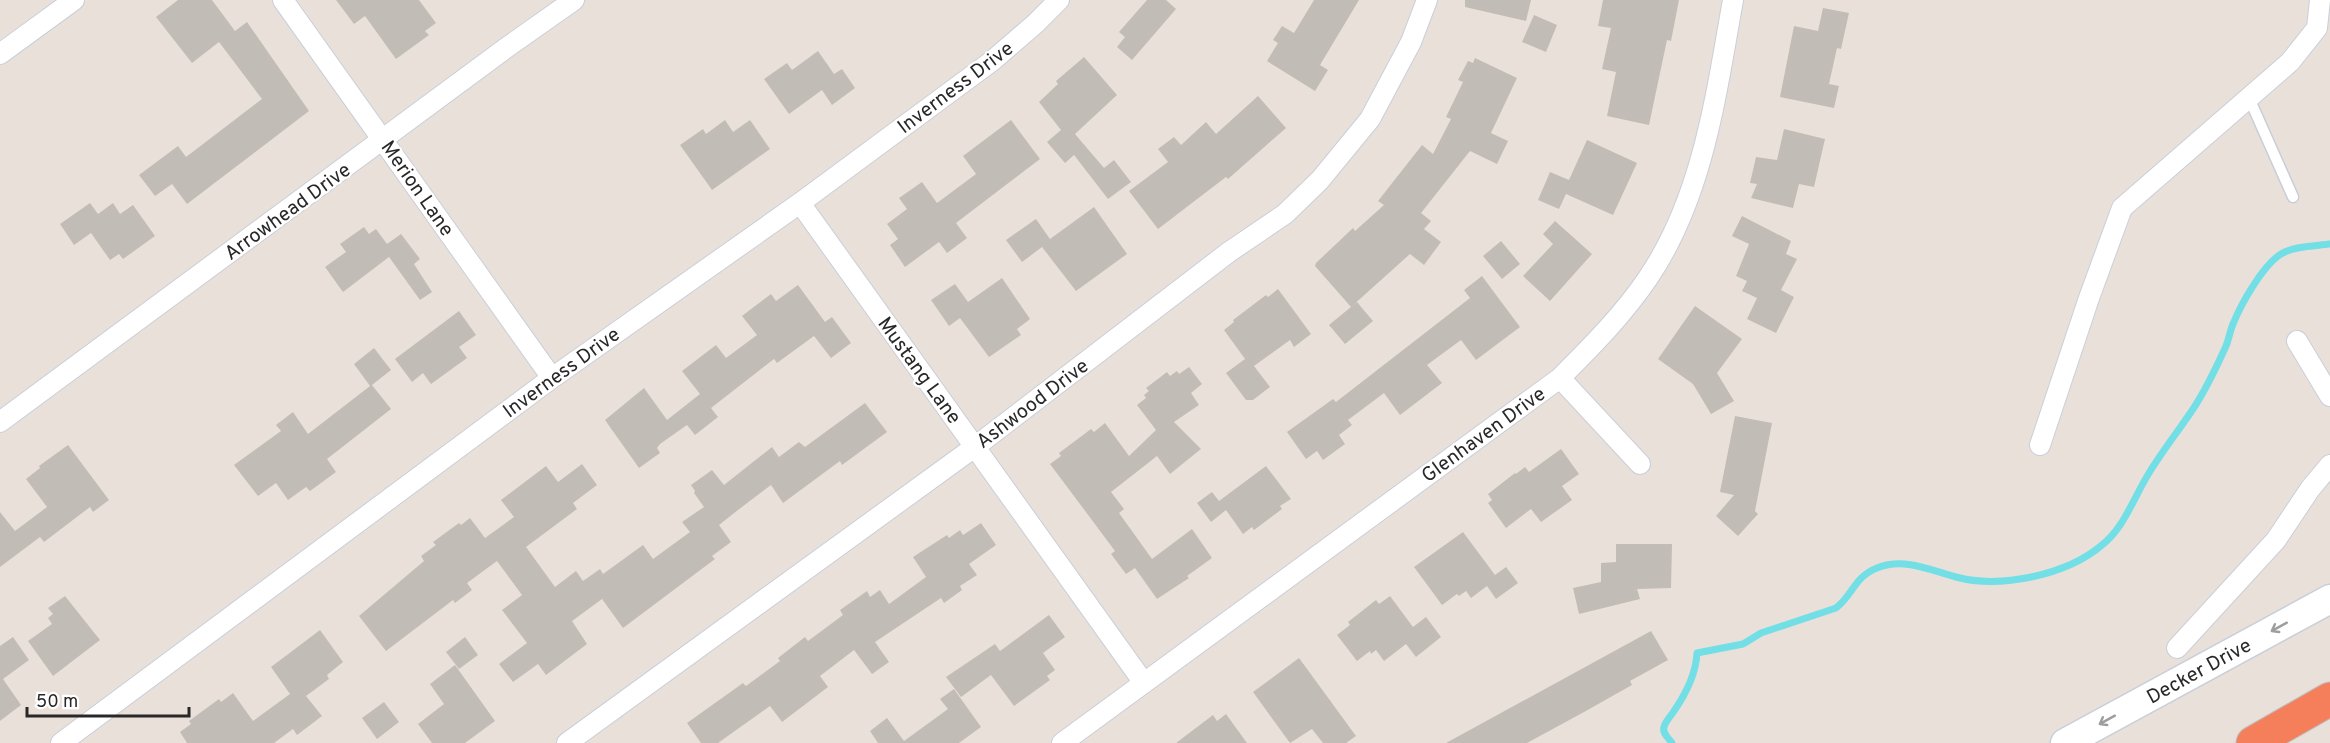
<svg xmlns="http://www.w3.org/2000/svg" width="2330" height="743" font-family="Overpass,sans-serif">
	<rect width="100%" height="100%" fill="#eae0da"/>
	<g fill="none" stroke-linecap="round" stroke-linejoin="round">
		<path stroke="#72dfe7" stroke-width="7" d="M1672,743C1669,738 1662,734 1664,727C1665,722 1671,716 1674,711C1685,695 1696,673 1697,653L1743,644L1761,633L1836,608C1853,595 1854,577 1877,568C1904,557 1930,570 1956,577C2000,589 2067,575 2102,545C2124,528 2134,497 2149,473C2163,450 2180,429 2195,406C2207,387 2217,366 2226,346C2229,339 2230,331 2233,324C2241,304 2263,265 2281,254C2294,246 2316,246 2330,244"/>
	</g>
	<path fill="#c2bcb6" d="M178,0H212L235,31L247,22L309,111L187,204L172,184L155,196L139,175L178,146L186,157L262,99L219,42L192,63L156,17Z
		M336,0H419L436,23L425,31L429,35L396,59L365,16L354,24Z
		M1147,0H1166L1176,9L1132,60L1117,47L1125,37L1119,32Z
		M1314,0H1359L1320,65L1328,70L1315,91L1267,61L1278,43L1273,40L1282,26L1294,33Z
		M1465,0H1531L1526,21L1465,7Z
		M1603,0H1679L1671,41L1667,40L1649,125L1607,116L1616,72L1602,69L1611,28L1598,26Z
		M1823,8L1849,13L1841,49L1837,48L1829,84L1839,86L1834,108L1780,97L1794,26L1818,31Z
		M1534,15L1557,25L1546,52L1522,42Z
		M818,51L834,74L842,69L855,88L832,105L822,90L789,114L764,79L787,63L792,70Z
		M1084,57L1117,95L1075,134L1104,168L1114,160L1131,182L1108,199L1074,155L1065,163L1047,142L1061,130L1039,102L1058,84L1056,81Z
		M1475,58L1517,78L1491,133L1508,141L1497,164L1470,151L1421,213L1431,221L1424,229L1441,242L1424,265L1410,254L1351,307L1315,266L1316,263L1353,228L1355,231L1384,205L1378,201L1422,145L1433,154L1451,119L1446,117L1463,82L1458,80L1468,61L1473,63Z
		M1258,96L1286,128L1228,179L1226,177L1158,229L1129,191L1168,162L1158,149L1174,137L1181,145L1206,122L1216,134Z
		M725,120L733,132L750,120L770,149L712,190L680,145L703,129L706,134Z
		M1011,120L1040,159L956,223L967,238L947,253L939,242L905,267L890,245L898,239L887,224L907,209L899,198L922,182L937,203L976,174L963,156Z
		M1784,129L1825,139L1814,187L1799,184L1793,208L1751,198L1757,184L1750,183L1756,157L1777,160Z
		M1587,140L1637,163L1613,215L1566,194L1559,209L1538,200L1550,172L1569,180Z
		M90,203L98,214L113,203L120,214L133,205L155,236L123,259L119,254L110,260L91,233L74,245L60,224Z
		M1094,207L1127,254L1076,291L1042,247L1022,262L1006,240L1036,219L1050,239Z
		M1742,216L1791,241L1786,254L1797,259L1781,290L1794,297L1776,333L1747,319L1757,298L1742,291L1747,281L1736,276L1749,244L1732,236Z
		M1555,221L1592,254L1550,301L1523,276L1553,244L1543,234Z
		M364,227L369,234L376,229L387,244L401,234L420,259L414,264L432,292L420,300L389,257L343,292L325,267L346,252L340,244Z
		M1501,241L1520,264L1502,279L1483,256Z
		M1482,276L1520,327L1476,360L1461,340L1427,365L1442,383L1400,415L1384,393L1348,420L1352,425L1339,435L1345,444L1323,460L1317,451L1306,459L1287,432L1333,399L1336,402L1470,298L1464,290Z
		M1002,278L1030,319L1017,329L1021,335L989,357L960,318L949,326L931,300L955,284L968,302Z
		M798,285L825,322L832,317L851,343L831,358L814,336L777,363L774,359L711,408L718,417L695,435L687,425L660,444L657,448L660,453L639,468L605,420L644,388L667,420L700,394L682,371L716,345L726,358L757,335L742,316L771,294L776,301Z
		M1278,289L1311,334L1294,347L1290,340L1254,366L1270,387L1253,400H1246L1226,373L1245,359L1224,330L1234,322L1233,320L1266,295L1268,297Z
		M1357,302L1373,321L1345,344L1329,325Z
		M1695,306L1742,339L1717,373L1734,401L1711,414L1693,384L1658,359Z
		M459,311L476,335L459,347L467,358L431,384L423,373L412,382L395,359Z
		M374,348L391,370L372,385L391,409L327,459L336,472L310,491L306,487L288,500L276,483L258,496L234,465L281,431L276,425L293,412L308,434L370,386L354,364Z
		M1189,367L1202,384L1191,393L1199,405L1174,422L1201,449L1170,474L1157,456L1111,492L1124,509L1119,513L1152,559L1192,529L1212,558L1187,576L1189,578L1157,599L1135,568L1126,574L1111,554L1115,551L1050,464L1061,456L1059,453L1091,429L1094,432L1105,423L1129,456L1156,430L1137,405L1146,398L1144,395L1149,391L1146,388L1167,372L1170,376L1177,371L1179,374Z
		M865,403L887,432L842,465L840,461L783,503L771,485L738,510L719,525L731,542L712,556L715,559L623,628L602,599L572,621L587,644L546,675L538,664L513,682L499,664L527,643L502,610L522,595L497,561L467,583L472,590L455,603L453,600L386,651L359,616L424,561L421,556L436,545L433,542L459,523L461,525L470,518L485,538L514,517L501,500L546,466L558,482L582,464L597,485L573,503L577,509L526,547L555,587L576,571L583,581L600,569L603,574L643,545L653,559L690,532L682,522L704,507L694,493L695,491L691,485L712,470L724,485L772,447L779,457L799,442L805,447Z
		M1735,416L1772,423L1755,511L1758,514L1738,536L1716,516L1734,495L1720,492Z
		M68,445L109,500L93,512L90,507L44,542L40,537L0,567V512L15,531L47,507L26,479L40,468L39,466Z
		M1561,449L1579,474L1562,486L1572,500L1541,522L1531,509L1506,528L1488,503L1492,500L1488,494L1515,473L1516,474L1525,467L1529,472Z
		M1266,466L1291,499L1280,506L1282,509L1254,530L1252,527L1243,534L1226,510L1211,522L1197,503L1212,492L1219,501Z
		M981,523L996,545L969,564L977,575L960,586L962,590L944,603L941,598L875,642L889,662L872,674L854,650L820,676L828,687L782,722L770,706L718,743H701L687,723L743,683L746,686L780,661L778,658L805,637L808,641L843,615L840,610L867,591L870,597L880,590L889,604L926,577L913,557L947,535L949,538L960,530L963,535Z
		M1463,532L1495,575L1506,567L1518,583L1496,599L1487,586L1471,598L1466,591L1459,596L1457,594L1442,605L1414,567Z
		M1616,544H1672L1671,588L1637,589L1640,599L1579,614L1573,588L1601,582V563L1616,562Z
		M65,596L100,640L53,676L28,641L52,624L48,618L53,614L48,608Z
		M1390,596L1413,627L1426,617L1441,637L1416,657L1406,644L1384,661L1376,650L1371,654L1370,651L1357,661L1337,635L1350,625L1348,622L1376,600L1379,604Z
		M1049,615L1065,637L1043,653L1055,670L1047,676L1050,680L1014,706L991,675L961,697L946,677L995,644L1000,651Z
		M320,630L343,662L327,675L329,679L306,696L322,716L297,735L293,729L274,743H187L180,732L191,724L189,721L219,699L221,702L233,693L253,721L290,694L271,667Z
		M1651,631L1668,660L1630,681L1632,685L1584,712L1527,743H1446Z
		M13,637L29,660L3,679L21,705L0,721V646Z
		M465,637L478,655L459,669L446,652Z
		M1299,658L1356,736L1346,743H1323L1312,729L1290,743L1253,692Z
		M455,665L495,721L465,743H432L418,724L444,704L430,684Z
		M954,689L981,727L959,743H878L870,731L887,718L904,741L948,709L940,699Z
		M384,702L399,722L377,739L362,718Z
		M1226,714L1247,743H1176L1213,715L1217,721Z"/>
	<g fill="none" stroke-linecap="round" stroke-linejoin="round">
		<g stroke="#c9cfd9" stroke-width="13">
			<path id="service" d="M2249,98L2293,197"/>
		</g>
		<g stroke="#c9cfd9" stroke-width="22">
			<path id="minor" d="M283,0L552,378
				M0,54L74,0
				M800,203L1144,683
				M2297,341L2330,396
				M1560,378L1640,464
				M0,422L506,48L574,0
				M2040,445L2089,298L2122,208L2290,62L2317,28L2320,0
				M2177,648L2276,540L2310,489L2330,465
				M61,743L552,378L800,203L992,61L1035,24L1059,0
				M567,743L976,446L1229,252L1285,214L1320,180L1370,119L1411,42L1427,0
				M1062,743L1560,378C1591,347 1623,315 1648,278C1703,197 1716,95 1733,0"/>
		</g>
		<g stroke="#c9cfd9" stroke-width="31">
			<g id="secondary">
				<path id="s1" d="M2065,743L2330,599"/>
			</g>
		</g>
		<g stroke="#bebebe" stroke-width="35">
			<path id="motorway" d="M2253,743L2330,699"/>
		</g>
		<use href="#service" stroke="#fff" stroke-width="10"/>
		<use href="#minor" stroke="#fff" stroke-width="20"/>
		<use href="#secondary" stroke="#fff" stroke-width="28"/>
		<use href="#motorway" stroke="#f57f5a" stroke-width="33"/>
	</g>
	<defs><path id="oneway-shaft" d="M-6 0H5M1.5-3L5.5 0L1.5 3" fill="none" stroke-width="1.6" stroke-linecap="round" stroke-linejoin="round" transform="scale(1.5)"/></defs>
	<g stroke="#9e9e9e">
		<use href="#oneway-shaft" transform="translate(2279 627) rotate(151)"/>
		<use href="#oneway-shaft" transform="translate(2107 720) rotate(151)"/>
	</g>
	<g text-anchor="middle" stroke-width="4.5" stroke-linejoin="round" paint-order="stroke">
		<g font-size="20" fill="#282828" stroke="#fff">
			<text transform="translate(955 87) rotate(-37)" y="7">Inverness Drive</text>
			<text transform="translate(418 188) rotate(55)" y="7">Merion Lane</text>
			<text transform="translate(287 211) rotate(-36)" y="7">Arrowhead Drive</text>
			<text transform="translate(920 370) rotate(54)" y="7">Mustang Lane</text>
			<text transform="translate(561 372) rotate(-36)" y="7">Inverness Drive</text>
			<text transform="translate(1032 403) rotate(-37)" y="7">Ashwood Drive</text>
			<text transform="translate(1483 434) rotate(-36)" y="7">Glenhaven Drive</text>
			<text dy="7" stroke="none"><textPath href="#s1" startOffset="152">Decker Drive</textPath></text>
		</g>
	</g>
	<path d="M27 707v9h162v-9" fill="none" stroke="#282828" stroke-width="3"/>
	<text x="36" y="707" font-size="18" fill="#282828" stroke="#ffffff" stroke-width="4.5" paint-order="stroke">50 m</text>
</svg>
